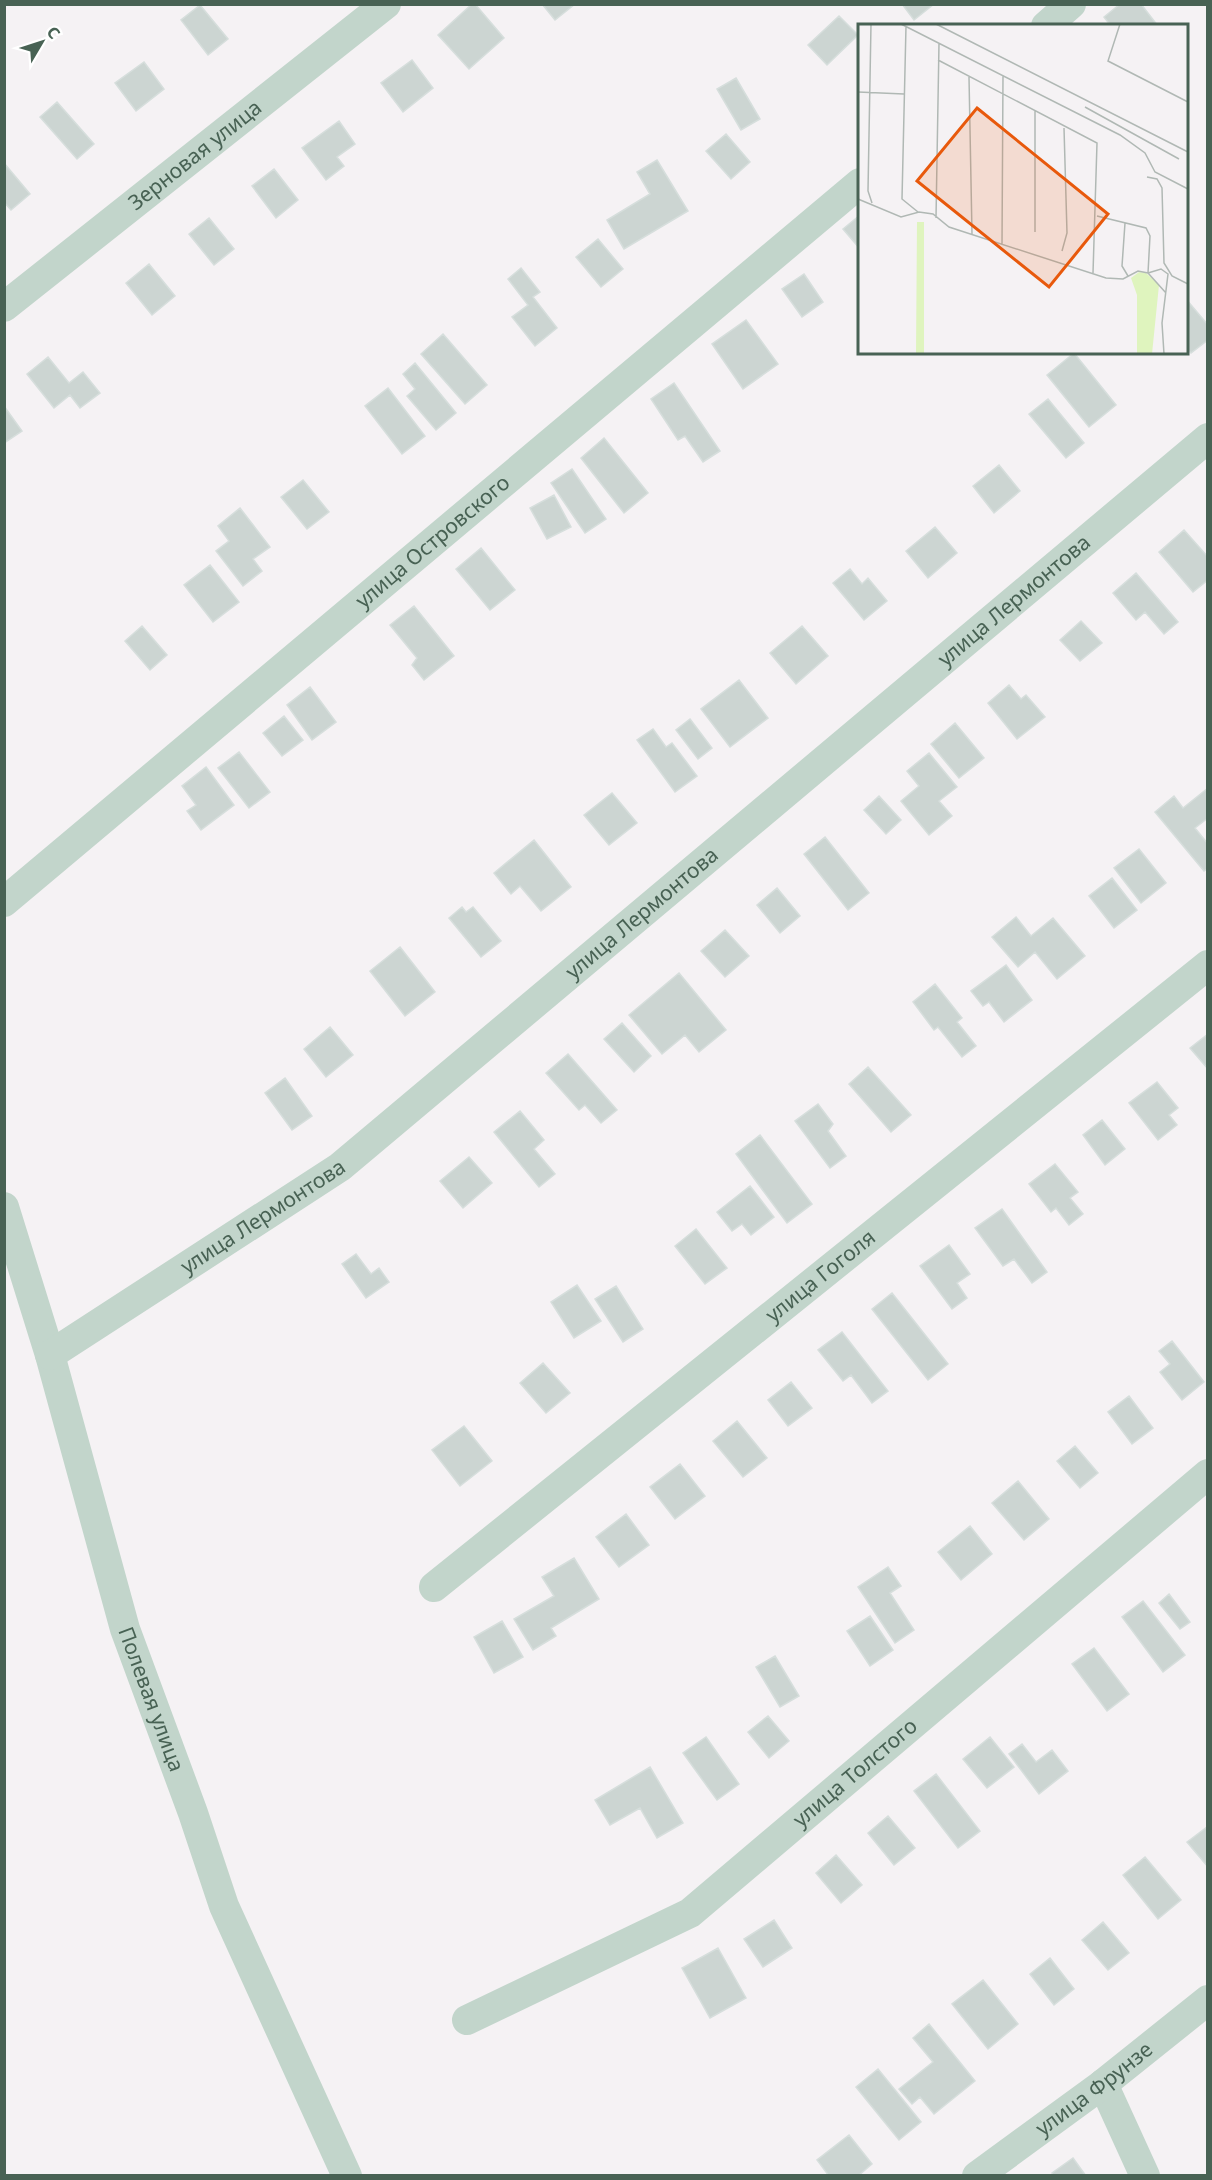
<svg xmlns="http://www.w3.org/2000/svg" width="1212" height="2180" font-family="'Noto Sans',sans-serif">
	<rect width="100%" height="100%" fill="#f5f2f4"/>
	<path fill="#ccd5d2" stroke="#d6dedc" stroke-width="1.5" d="M472,4H475L504,38L469,69L438,35Z
		M542,4H575L555,20Z
		M902,4H934L914,20Z
		M1120,4H1141L1158,26H1111L1104,17Z
		M200,5L228,39L208,55L181,20Z
		M839,16L858,35L827,65L808,45Z
		M412,60L433,88L403,112L381,83Z
		M144,62L164,89L136,111L115,83Z
		M736,78L760,119L741,130L717,89Z
		M57,102L94,144L77,159L40,117Z
		M339,121L355,144L337,157L344,166L326,180L302,148Z
		M726,134L750,162L731,179L706,151Z
		M657,160L688,211L624,249L607,220L650,194L637,172Z
		M4,163L30,194L11,210L4,202Z
		M274,169L298,200L276,218L252,186Z
		M860,215V249L843,229Z
		M209,218L234,249L214,265L189,234Z
		M598,239L623,269L601,287L576,257Z
		M149,264L175,296L152,315L126,283Z
		M521,268L540,292L533,297L557,328L535,346L512,317L528,305L508,279Z
		M804,274L823,302L802,317L782,289Z
		M1186,299L1208,325V340L1191,353L1186,348Z
		M746,320L778,364L743,389L712,344Z
		M443,334L487,385L465,404L421,354Z
		M1074,353L1116,405L1089,427L1047,375Z
		M48,357L69,383L83,372L100,393L80,408L70,395L54,408L27,374Z
		M415,363L456,413L436,430L407,396L415,389L403,374Z
		M674,383L720,451L703,462L685,436L678,440L651,399Z
		M388,388L425,436L402,454L365,406Z
		M1048,399L1084,443L1066,458L1029,414Z
		M4,406L22,431L4,443Z
		M604,438L648,493L624,513L581,458Z
		M999,465L1020,491L994,513L973,486Z
		M572,469L606,519L585,533L551,483Z
		M303,480L329,512L307,529L281,497Z
		M554,495L571,527L547,539L530,508Z
		M240,508L270,547L253,559L262,571L243,586L216,551L229,541L218,526Z
		M935,527L957,553L928,578L906,551Z
		M1184,530L1208,557V580L1193,592L1159,552Z
		M481,548L515,590L490,610L456,569Z
		M210,565L239,602L213,622L184,585Z
		M850,569L862,584L868,578L887,601L864,620L833,583Z
		M1136,573L1178,622L1164,634L1145,612L1136,620L1113,593Z
		M414,606L454,656L424,680L412,665L417,658L390,625Z
		M1081,621L1102,643L1080,661L1060,640Z
		M142,626L167,655L150,670L125,641Z
		M802,626L828,656L796,684L770,653Z
		M739,680L768,718L730,747L701,709Z
		M1009,685L1021,699L1026,695L1045,717L1017,739L988,703Z
		M310,687L336,722L312,740L287,705Z
		M284,716L303,740L282,756L263,733Z
		M690,719L712,748L698,759L676,730Z
		M955,723L984,758L959,778L931,744Z
		M653,729L666,747L672,743L697,776L675,792L637,740Z
		M239,752L270,792L249,808L218,768Z
		M929,753L957,787L939,801L952,816L929,835L901,801L919,786L907,771Z
		M206,767L234,805L201,830L187,811L196,805L182,786Z
		M1208,788V818L1195,828L1208,844V868L1204,871L1155,812L1174,796L1183,808Z
		M612,793L637,823L609,845L584,815Z
		M879,796L901,820L886,834L864,810Z
		M825,837L869,893L848,910L804,854Z
		M534,840L571,887L541,911L520,886L511,894L494,873Z
		M1139,849L1166,883L1141,903L1114,868Z
		M1112,878L1137,910L1114,928L1089,896Z
		M777,888L800,916L780,933L757,905Z
		M462,907L466,912L473,907L501,941L481,957L449,918Z
		M1016,917L1031,936L1053,918L1085,956L1057,979L1035,952L1018,967L992,937Z
		M725,930L749,956L725,977L701,951Z
		M400,947L435,992L405,1016L370,971Z
		M1006,965L1032,1000L1004,1022L989,1002L983,1006L971,991Z
		M679,973L726,1030L699,1052L685,1035L662,1054L629,1015Z
		M935,984L962,1018L957,1022L976,1046L962,1057L938,1027L934,1030L913,1002Z
		M622,1023L651,1056L634,1072L604,1039Z
		M330,1027L353,1055L326,1077L304,1049Z
		M1208,1034V1069L1190,1048Z
		M568,1054L617,1110L601,1123L585,1105L579,1110L546,1073Z
		M868,1067L911,1115L891,1132L849,1084Z
		M285,1078L312,1116L292,1130L265,1093Z
		M1157,1082L1178,1108L1169,1115L1177,1125L1158,1140L1129,1103Z
		M818,1104L833,1124L828,1131L846,1156L830,1168L795,1121Z
		M520,1111L544,1140L534,1149L555,1174L539,1187L494,1132Z
		M1102,1120L1125,1149L1105,1165L1083,1135Z
		M760,1135L812,1204L787,1223L736,1154Z
		M469,1157L492,1183L463,1208L440,1181Z
		M1055,1164L1078,1192L1070,1198L1083,1214L1069,1225L1056,1208L1051,1212L1029,1184Z
		M750,1186L774,1217L751,1235L742,1224L732,1231L717,1212Z
		M1002,1209L1047,1272L1032,1283L1014,1259L1003,1266L975,1228Z
		M696,1229L727,1268L705,1284L675,1246Z
		M949,1245L970,1274L957,1283L967,1298L952,1309L920,1266Z
		M356,1254L371,1274L379,1268L389,1282L366,1298L342,1264Z
		M577,1285L601,1321L574,1338L551,1302Z
		M616,1286L643,1329L623,1342L595,1299Z
		M892,1293L948,1364L928,1380L872,1309Z
		M842,1332L888,1391L872,1403L851,1375L843,1381L818,1350Z
		M1172,1341L1204,1382L1182,1400L1160,1372L1170,1364L1159,1351Z
		M543,1363L570,1393L546,1413L520,1383Z
		M791,1382L812,1408L788,1426L768,1400Z
		M1129,1396L1153,1428L1132,1444L1108,1412Z
		M737,1421L767,1458L743,1477L713,1441Z
		M464,1426L492,1461L460,1486L432,1450Z
		M1075,1446L1098,1473L1080,1488L1057,1461Z
		M680,1464L705,1496L675,1519L650,1487Z
		M1018,1481L1049,1519L1024,1540L992,1503Z
		M626,1514L649,1545L619,1567L596,1537Z
		M970,1526L992,1554L961,1580L938,1552Z
		M574,1558L599,1599L551,1628L556,1636L533,1650L514,1619L554,1596L542,1577Z
		M888,1567L901,1586L890,1593L914,1630L895,1643L858,1587Z
		M1169,1594L1190,1622L1180,1629L1159,1603Z
		M1143,1601L1185,1655L1163,1672L1122,1617Z
		M870,1616L893,1650L870,1666L847,1631Z
		M502,1621L523,1657L494,1673L474,1637Z
		M1094,1648L1129,1694L1107,1711L1072,1664Z
		M775,1656L799,1696L780,1707L756,1667Z
		M768,1716L789,1741L769,1758L748,1732Z
		M706,1737L739,1784L717,1800L683,1753Z
		M990,1737L1014,1767L987,1788L963,1759Z
		M1022,1744L1036,1762L1052,1750L1068,1771L1039,1794L1009,1754Z
		M650,1767L683,1823L657,1838L640,1808L610,1825L595,1800Z
		M936,1774L980,1831L958,1848L914,1791Z
		M888,1816L915,1848L894,1865L868,1833Z
		M1207,1827L1208,1828V1867L1187,1842Z
		M836,1855L862,1885L841,1903L816,1873Z
		M1145,1857L1181,1900L1158,1919L1123,1875Z
		M774,1920L792,1948L763,1967L744,1939Z
		M1103,1922L1129,1953L1108,1970L1082,1940Z
		M718,1948L746,1998L710,2018L682,1968Z
		M1050,1958L1074,1989L1054,2005L1030,1974Z
		M983,1980L1018,2024L988,2049L952,2004Z
		M929,2024L975,2081L934,2114L920,2097L912,2104L899,2089L933,2062L913,2038Z
		M878,2069L921,2122L899,2140L856,2087Z
		M849,2135L872,2164L858,2176H829L817,2160Z
		M1073,2158L1086,2176H1053L1052,2173Z"/>
	<g fill="none" stroke-linecap="round" stroke-linejoin="round">
		<g stroke="#c2d5cb" stroke-width="30">
			<path d="M1046,26L1071,4"/>
			<path id="s1" d="M4,307L386,4"/>
			<path id="s2" d="M4,902L860,183"/>
			<path id="s3" d="M4,1207L50,1355L125,1629L193,1813L224,1906L347,2176"/>
			<path id="s4" d="M50,1355L340,1167L1208,438"/>
			<path id="s5" d="M434,1587L1208,965"/>
			<path id="s6" d="M467,2020L690,1913L1208,1474"/>
			<path d="M1103,2084L1145,2176"/>
			<path id="s7" d="M977,2176L1103,2084L1208,2000"/>
		</g>
	</g>
	<g text-anchor="middle" stroke-width="4.5" stroke-linejoin="round" paint-order="stroke">
		<g font-size="21" fill="#486254" stroke="#fff">
			<text dy="7" stroke="none"><textPath href="#s1" startOffset="244">Зерновая улица</textPath></text>
			<text dy="7" stroke="none"><textPath href="#s2" startOffset="560">улица Островского</textPath></text>
			<text dy="7" stroke="none"><textPath href="#s4" startOffset="1226">улица Лермонтова</textPath></text>
			<text dy="7" stroke="none"><textPath href="#s4" startOffset="740">улица Лермонтова</textPath></text>
			<text dy="7" stroke="none"><textPath href="#s4" startOffset="254">улица Лермонтова</textPath></text>
			<text dy="7" stroke="none"><textPath href="#s5" startOffset="496">улица Гоголя</textPath></text>
			<text dy="7" stroke="none"><textPath href="#s3" startOffset="514">Полевая улица</textPath></text>
			<text dy="7" stroke="none"><textPath href="#s6" startOffset="464">улица Толстого</textPath></text>
			<text dy="7" stroke="none"><textPath href="#s7" startOffset="146">улица Фрунзе</textPath></text>
		</g>
	</g>
	<g transform="translate(858 24)">
		<rect width="330" height="330" fill="#f5f2f4"/>
		<path d="M59,198H66V330H58ZM281,248L288,249L301,261L294,330H279V271L273,254Z" fill="#dff4be"/>
		<path fill="none" stroke="#b0b8b4" stroke-width="1.5" d="M13,0L10,167L14,179M43,0L262,111L287,129L297,148L330,165M78,0L330,128M262,0L250,37L330,78M48,2L44,175L60,188M80,36L239,119L235,249M111,53L114,210M0,68L46,70M227,83L321,135M289,153L299,155L304,164L306,239L314,252L330,260M0,175L43,193L61,188L75,190L91,203L248,254L265,255L280,247L290,249M239,192L288,204L292,212L290,249M78,194L81,19M267,199L264,242L270,252M177,208V87M144,220L145,51M204,227L209,209L206,104M290,249L303,245L310,250L304,299L306,330M290,249L308,269"/>
		<path fill="#e8590c" fill-opacity="0.15" stroke="#e8590c" stroke-width="3" d="M119,84L250,190L191,263L59,157Z"/>
		<rect width="330" height="330" fill="none" stroke="#486254" stroke-width="3"/>
	</g>
	<rect width="1212" height="2180" fill="none" stroke="#486254" stroke-width="12"/>
	<g transform="translate(42 42) rotate(51)" stroke="#ffffff" stroke-width="4.5" paint-order="stroke">
	<path d="M0-4.5L10 22L0 15L-10 22Z" fill="#486254"/>
	<text y="-9" font-size="16" font-weight="bold" text-anchor="middle" fill="#486254">С</text>
	</g>
</svg>
